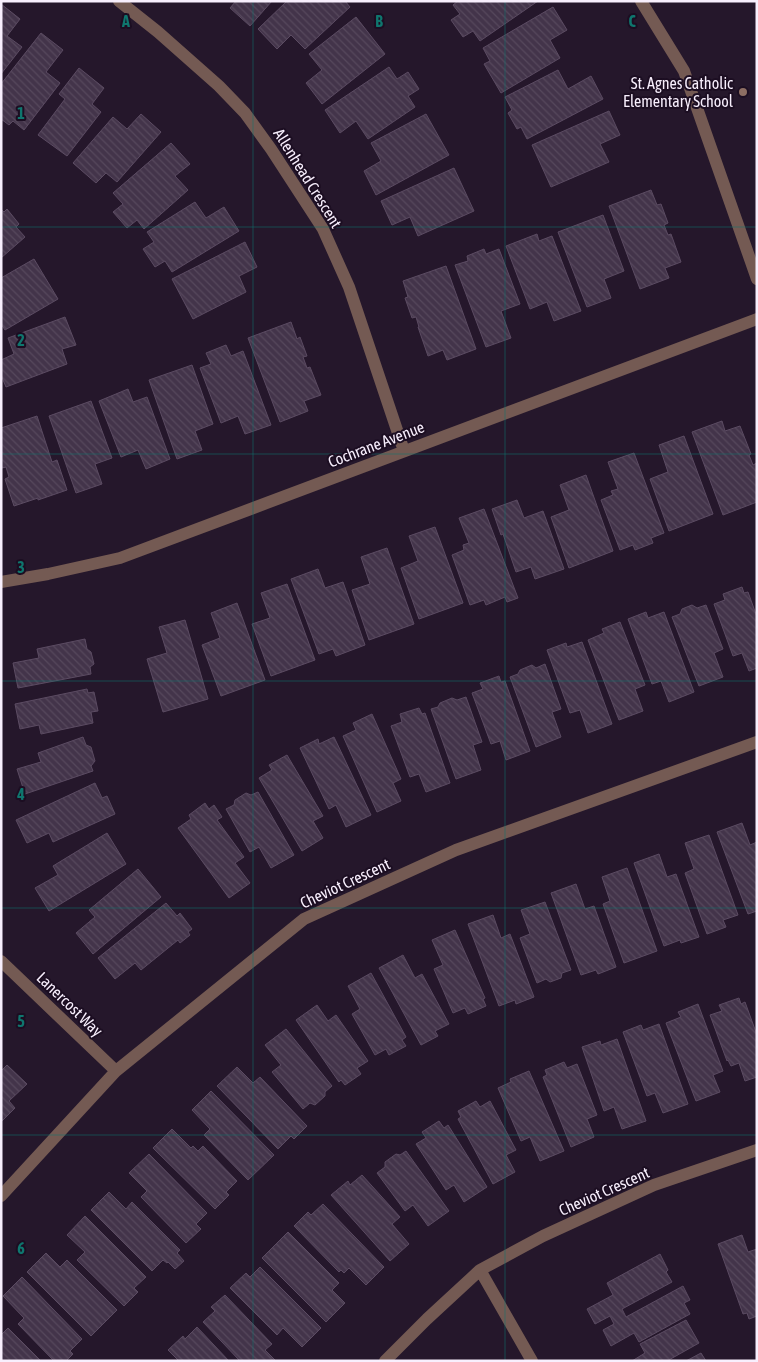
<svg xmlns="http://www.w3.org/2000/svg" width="758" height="1362" font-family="'Asap Condensed',sans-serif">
	<defs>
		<pattern id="building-back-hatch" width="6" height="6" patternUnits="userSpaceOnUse" patternTransform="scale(1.25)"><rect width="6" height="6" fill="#43344a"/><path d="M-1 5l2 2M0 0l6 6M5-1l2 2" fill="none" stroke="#56485c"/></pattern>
	</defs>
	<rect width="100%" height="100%" fill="#25172b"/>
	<path fill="url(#building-back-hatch)" stroke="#5b4b62" d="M236,1H272L250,26L230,8Z
		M287,1H345L350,7L305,49L291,35L277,49L258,29Z
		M458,1H538L480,41L473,31L463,37L451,20L460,14L453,5Z
		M1,4L20,19L7,36L22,47L1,74Z
		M553,7L567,30L550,40L560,58L501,93L484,64L490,61L483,48Z
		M356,17L385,54L322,104L306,83L322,70L309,54Z
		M41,33L63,50L46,72L60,83L24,130L13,121L9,125L1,119V84Z
		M389,67L397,79L408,72L419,89L408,96L415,107L368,139L356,121L340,133L325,110Z
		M79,68L104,88L92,104L101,112L67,156L38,135L65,99L59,94Z
		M558,70L568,89L591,76L603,99L527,139L521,127L517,129L508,113L512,110L505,97Z
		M609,111L620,135L600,144L609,162L551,187L532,145Z
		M141,114L161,132L117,182L106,173L96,183L73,163L113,117L127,129Z
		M426,114L449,155L376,195L364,171L381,161L371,143Z
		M171,143L190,164L175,176L188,190L144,229L137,220L127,228L113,212L123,204L113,193Z
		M454,168L474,211L418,236L410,217L392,225L381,201Z
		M651,190L657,205L661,204L668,223L664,225L668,235L671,234L681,262L665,268L669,278L640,289L609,206Z
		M195,202L206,218L224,207L239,231L172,272L165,261L155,267L143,249L154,242L147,232Z
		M1,209L4,212L7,209L19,224L16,227L25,237L1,258Z
		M603,215L624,271L604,279L611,298L587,307L558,232Z
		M537,234L539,241L552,236L581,311L554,321L547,302L530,309L506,246Z
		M245,242L257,267L239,276L246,292L193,319L172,279Z
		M484,249L486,254L499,249L520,304L501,311L511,338L486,347L455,265L468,261L467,256Z
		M34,259L58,299L5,330L1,324V278Z
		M446,266L476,349L447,360L443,350L428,356L418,327H419L416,317L412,318L405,298L408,297L403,281Z
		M65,317L76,345L62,349L67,364L6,387L1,375V360L14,354L8,338Z
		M291,322L297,339L300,337L307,356L303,357L307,368L310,367L321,395L304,401L308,411L280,422L248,338Z
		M226,345L231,356L243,351L271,425L245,434L238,416L221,423L200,368L211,364L206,353Z
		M192,365L213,424L195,431L202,450L177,459L149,380Z
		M128,389L133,402L147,397L170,459L146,469L138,450L121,457L99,401Z
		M91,401L112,458L95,464L102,484L76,493L49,416Z
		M37,416L52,462L57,460L67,490L38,500V498L14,506L5,479L9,477L6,467L2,468L1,465V428Z
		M722,421L725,431L740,426L751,454L749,455L753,465L757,463V502L723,515L692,432Z
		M684,436L713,514L669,531L650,479L668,472L659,445Z
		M634,453L664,533L651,538L653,543L635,550L633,545L620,550L601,500L613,495L611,491L618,489L608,462Z
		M586,475L613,551L569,568L551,517L569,510L560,485Z
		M517,500L524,518L543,511L564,569L535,579L531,567L516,572L503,534L501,535L492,509Z
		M484,509L518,598L507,602L505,597L486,605L484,600L470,605L452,555L464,550L463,545L469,543L459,518Z
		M435,527L463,603L419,619L401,568L418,561L409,536Z
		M387,548L414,624L369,640L352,590L370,584L361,557Z
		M318,569L325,588L343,582L365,645L336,656L333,649L319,654L291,579Z
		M287,584L315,660L271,676L252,624L270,618L261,593Z
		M742,587L744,593L748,592L757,617V668L749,671L742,653L733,656L714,604L725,600L723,594Z
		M237,603L265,680L221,696L202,645L220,638L211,613Z
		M692,605L697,608L706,605L723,649L714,653L723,677L699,686L672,617L680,614L682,609Z
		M646,612L648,618L664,612L694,692L669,702L661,681L652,684L628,619Z
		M185,620L208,699L163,712L147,659L167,653L159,627Z
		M620,622L645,685L635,689L643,711L619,720L588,640L604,633L602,629Z
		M85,639L87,649L91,652L94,664L90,667L91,674L18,688L13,663L39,658L37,649Z
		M582,642L612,724L588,733L580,710L570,713L547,650L566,643L567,647Z
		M545,664L561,709L552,712L561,737L536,747L510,677L518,674L520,670L532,665L536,668Z
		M499,676L501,682L505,681L530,751L506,760L500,741L491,744L472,693L483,689L480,683Z
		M87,689L88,693L94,692L98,711L91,712L93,723L41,734L39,725L20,729L15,704Z
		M466,697L482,742L473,745L481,770L456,779L431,709L438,707L440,703L452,698L457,700Z
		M419,708L422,714L425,713L450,783L426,792L419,774L410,777L391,726L402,722L400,714Z
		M372,714L401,779L393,783L401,801L377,812L343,736L356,730L353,723Z
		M83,737L86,745L91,747L95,761L91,766L93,771L25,794L17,769L41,762L38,753Z
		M334,737L371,815L346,827L336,805L329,809L300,748L318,739L319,744Z
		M287,755L323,816L313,821L323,838L302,851L259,778L272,770L269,765Z
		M95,783L102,798L107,796L115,814L53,842L49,833L27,843L16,820Z
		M258,792L294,855L271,868L259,847L250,852L226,809L234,805L235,800L246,793L251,795Z
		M205,803L209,809L214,805L222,817L217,820L244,857L235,863L250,883L229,898L178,828L191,819L189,815Z
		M742,823L750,845L757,842V911L748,914L717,832Z
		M107,833L126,864L49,911L35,888L58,875L53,866Z
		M709,835L738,915L723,920L726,927L707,934L685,873L694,869L685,843Z
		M659,854L667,877L676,874L699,937L681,943L680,940L664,946L634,863Z
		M627,868L657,951L624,963L603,904L610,901L602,877Z
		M138,869L161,897L93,954L76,933L95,917L89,910Z
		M576,884L585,909L594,906L616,967L598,974L596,970L581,975L551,893Z
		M545,902L571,970L562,973L561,978L550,982L546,979L537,983L520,938L530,934L521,910Z
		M166,903L177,916L180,913L192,929L188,932L190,935L180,943L178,940L141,970L135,963L115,979L98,958Z
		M493,915L501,938L510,934L534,997L516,1004L515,1000L499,1006L468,924Z
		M455,930L485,998L483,999L486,1006L468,1014L465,1008L453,1013L434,969L443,965L432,940Z
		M403,955L415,978L422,974L449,1024L435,1031L438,1036L421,1045L379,968Z
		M371,973L406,1037L402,1040L406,1046L389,1055L386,1049L375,1055L352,1014L360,1009L348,986Z
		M739,998L741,1004L745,1002L757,1035V1077L745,1081L739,1063L731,1066L728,1060L727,1061L710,1015L722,1011L719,1005Z
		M698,1004L723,1071L713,1075L720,1092L696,1101L666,1023L681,1017L678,1012Z
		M317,1005L328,1021L336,1015L368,1061L357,1068L361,1074L345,1085L341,1080L339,1082L296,1020Z
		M659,1024L688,1104L663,1113L655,1093L647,1096L623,1032L641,1025L643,1030Z
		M286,1029L332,1086L325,1092V1096L315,1105L310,1103L303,1109L272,1072L281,1065L265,1045Z
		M617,1039L646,1121L622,1129L614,1107L604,1111L582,1047L600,1041L601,1045Z
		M564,1062L567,1068L577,1064L597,1115L587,1119L594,1137L571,1147L543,1077L547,1075L545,1070Z
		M7,1065L27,1084L9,1101L15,1108L1,1122V1071Z
		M237,1067L253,1083L260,1077L307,1126L294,1139L291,1136L278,1149L217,1086Z
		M529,1071L564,1151L540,1161L530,1137L521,1141L498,1088L511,1082L510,1079Z
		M211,1091L274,1155L248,1180L204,1135L210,1129L192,1110Z
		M476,1101L480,1107L490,1101L516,1150L506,1155L515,1172L493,1184L458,1119L461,1117L458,1111Z
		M439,1121L444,1128L448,1125L487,1187L464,1202L454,1185L446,1190L416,1144L426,1138L422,1132Z
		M172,1129L191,1148L193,1146L198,1151L203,1146L237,1181L226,1192L229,1195L215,1209L153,1148Z
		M406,1151L449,1211L428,1226L413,1205L405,1211L377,1173L385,1167V1162L396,1154L400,1155Z
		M149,1154L207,1213L196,1224L201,1229L186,1243L141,1197L147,1191L129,1173Z
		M362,1175L400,1217L392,1224L409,1244L390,1261L331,1195L348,1181L350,1185Z
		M109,1192L126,1209L132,1202L180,1250L177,1253L184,1261L175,1269L168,1262L167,1263L163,1260L152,1271L91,1210Z
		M323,1204L384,1267L366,1285L349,1268L344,1273L341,1270L339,1272L294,1226L308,1212L311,1215Z
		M85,1216L146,1277L134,1288L138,1292L124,1306L77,1260L85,1252L67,1235Z
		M288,1232L339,1283L332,1290L345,1303L326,1322L262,1258Z
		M742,1235L748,1252L757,1249V1316L749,1319L747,1313L743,1314L718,1244Z
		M46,1253L60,1267L67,1260L117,1310L91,1336L27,1272Z
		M660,1254L668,1270L666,1272L672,1282L622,1309L626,1317L683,1286L690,1300L684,1303L690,1314L639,1342L634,1333L611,1346L603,1330L614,1324L610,1316L595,1324L587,1309L613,1295L607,1283Z
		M260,1267L321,1328L302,1347L283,1328L277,1335L230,1288L246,1273L250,1277Z
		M22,1277L82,1339L70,1351L73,1354L66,1361H54L18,1324L24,1318L3,1296Z
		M225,1295L272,1344L265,1350L276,1361H240L203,1322L215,1311L211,1307Z
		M686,1320L699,1343L667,1361H632L645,1353L640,1344Z
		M197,1327L229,1361H179L168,1350L183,1336L185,1339Z
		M8,1328L41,1361H1V1333L2,1334Z
		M701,1353L706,1361H686Z"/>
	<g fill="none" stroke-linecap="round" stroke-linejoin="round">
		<path stroke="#745a53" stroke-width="12" d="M119,1L158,32L219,86L245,113L271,149L323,229L349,287L404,451
			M641,1L684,71L757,279
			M1,582L48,574L120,558L757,319
			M1,961L116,1071
			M1,1196L116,1071L304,919L456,850L757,742
			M480,1270L532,1361
			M385,1361L427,1319L480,1270L543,1236L654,1185L757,1150"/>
	</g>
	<path fill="none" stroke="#0f766e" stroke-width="1" stroke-opacity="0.55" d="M253,1V1361M505,1V1361M1,227H757M1,454H757M1,681H757M1,908H757M1,1135H757"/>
	<circle fill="#8d6e63" stroke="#1c0e22" stroke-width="2" cx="743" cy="92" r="5"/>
	<g text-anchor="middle" stroke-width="4" stroke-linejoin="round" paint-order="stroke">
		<g font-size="16" fill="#f8effd" stroke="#1c0e22" text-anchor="end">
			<text x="733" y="89">St. Agnes Catholic<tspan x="733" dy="18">Elementary School</tspan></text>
		</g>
		<g font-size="16" fill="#f8effd" stroke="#1c0e22">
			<text transform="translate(308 178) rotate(58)" y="6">Allenhead Crescent</text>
			<text transform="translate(376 444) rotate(-21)" y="6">Cochrane Avenue</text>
			<text transform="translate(345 883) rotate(-25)" y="6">Cheviot Crescent</text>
			<text transform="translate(70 1004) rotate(44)" y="6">Lanercost Way</text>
			<text transform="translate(604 1191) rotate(-24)" y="6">Cheviot Crescent</text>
		</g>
	</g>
	<g font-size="16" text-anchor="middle" font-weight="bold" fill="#0f766e" stroke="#1c0e22" stroke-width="4" stroke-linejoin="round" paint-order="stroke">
		<text x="126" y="27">A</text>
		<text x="379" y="27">B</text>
		<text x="632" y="27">C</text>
		<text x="21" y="119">1</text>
		<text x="21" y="346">2</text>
		<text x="21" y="573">3</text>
		<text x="21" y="800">4</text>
		<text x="21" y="1027">5</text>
		<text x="21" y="1254">6</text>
	</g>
	<rect width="758" height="1362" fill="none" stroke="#f8effd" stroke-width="5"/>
</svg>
